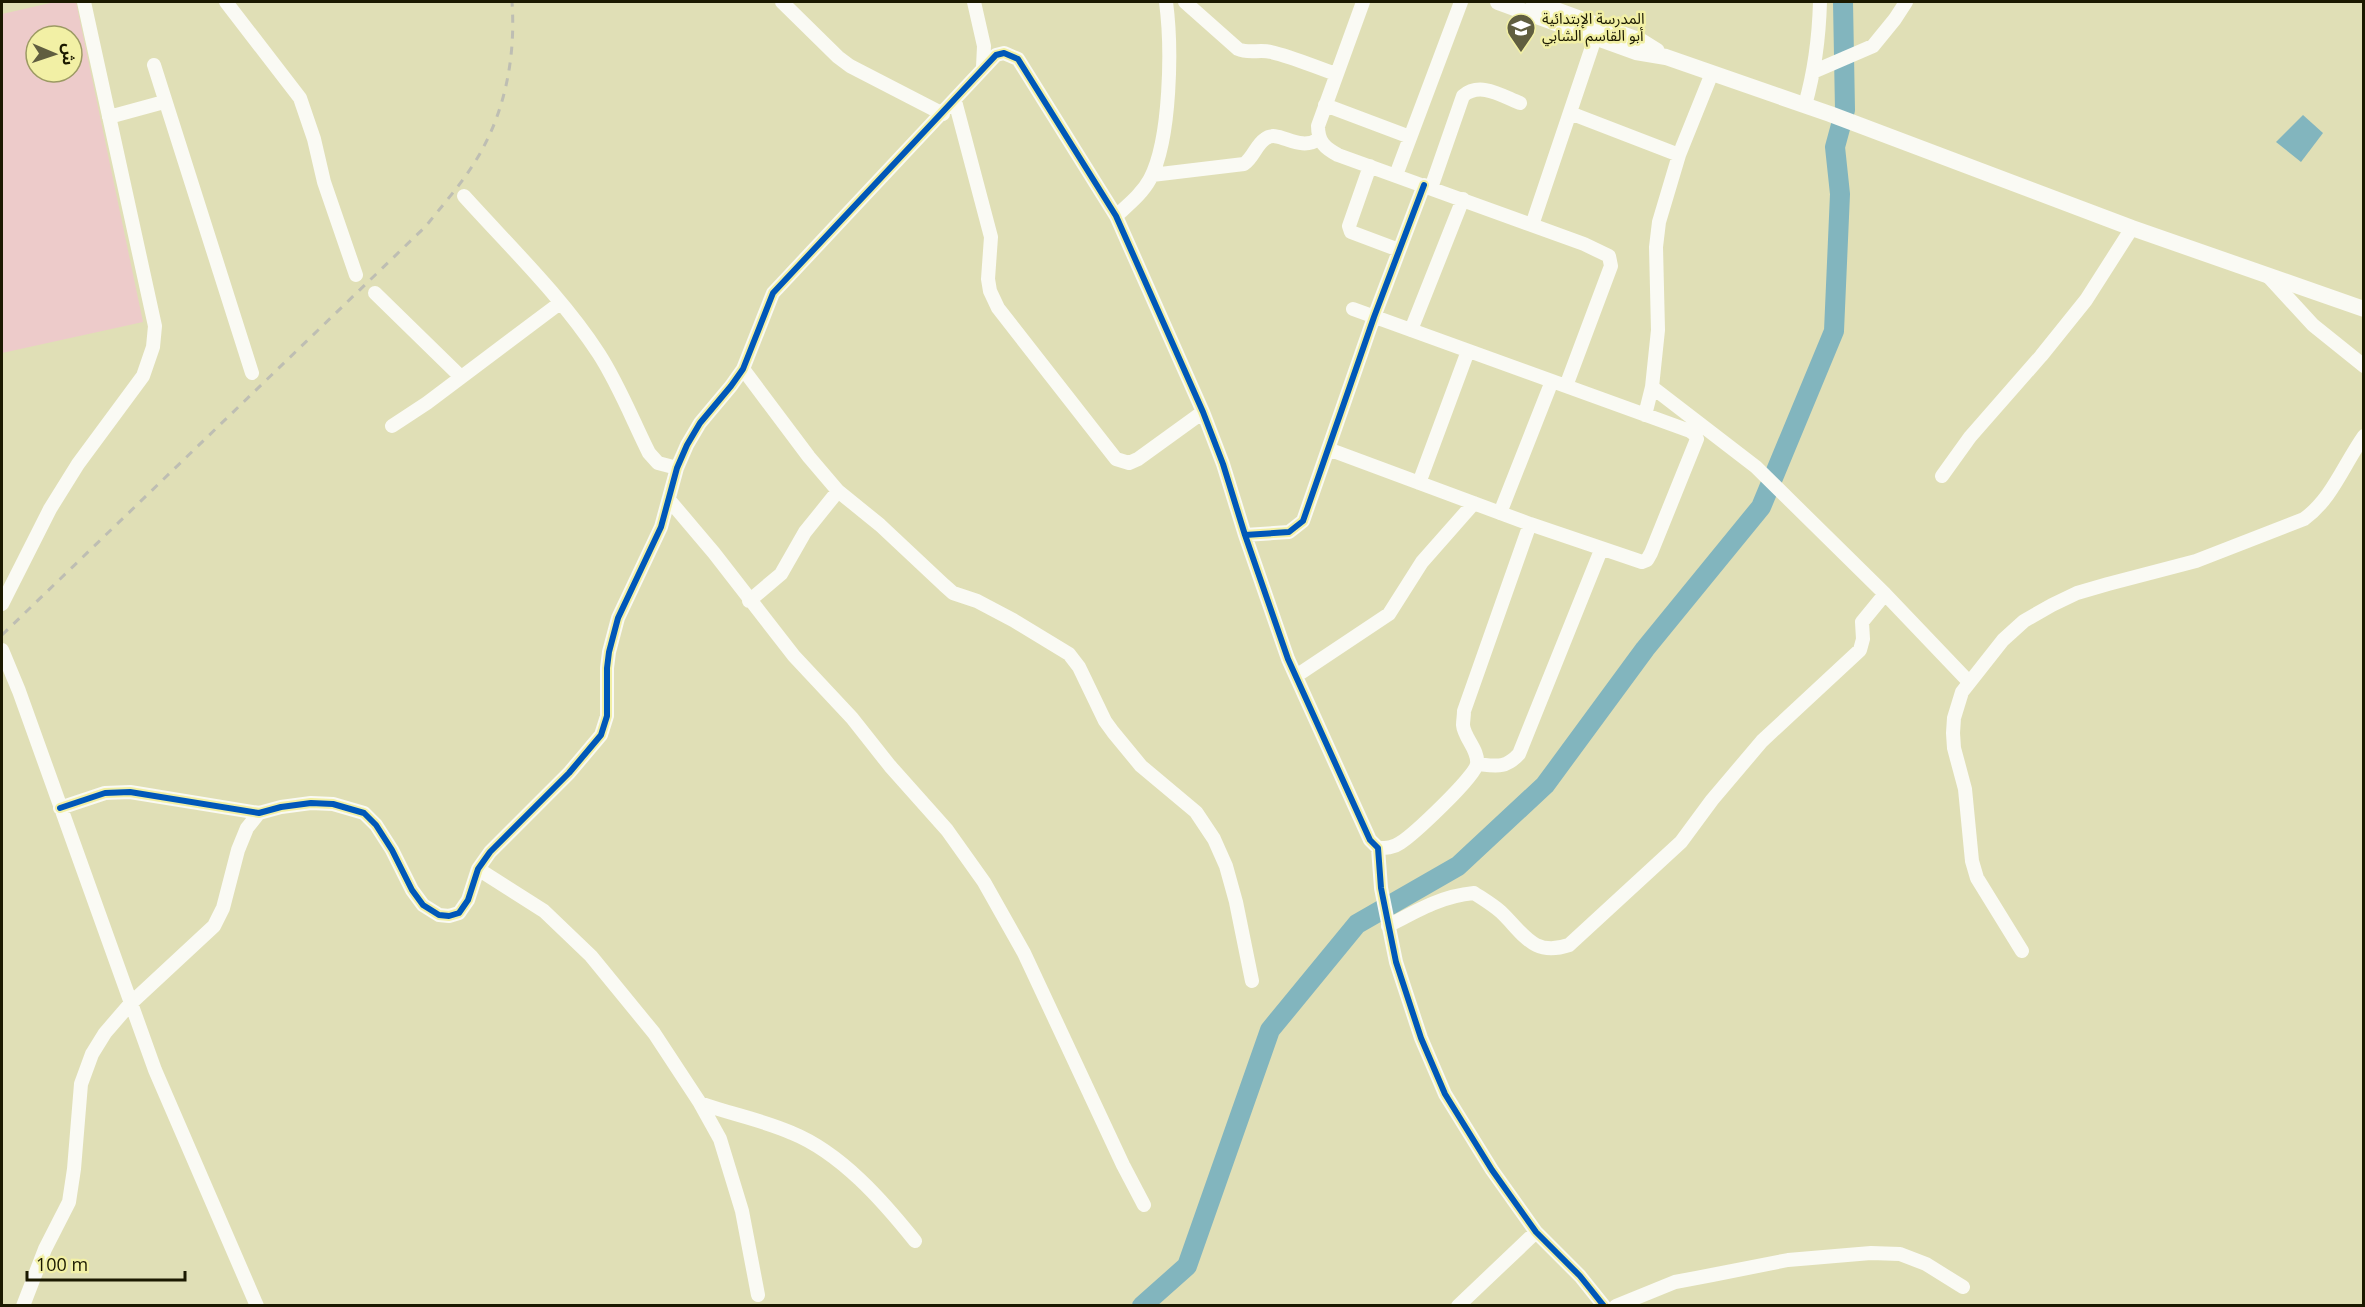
<svg xmlns="http://www.w3.org/2000/svg" width="2365" height="1307" font-family="'Open Sans','Noto Sans Arabic',sans-serif">
	<rect width="100%" height="100%" fill="#e0dfb6"/>
	<path fill="#edcbca" fill-rule="evenodd" d="M55,2H76L143,322L2,353V14ZM36,36H72V72H36Z"/>
	<path fill="#82b5be" d="M2303,115L2323,133L2301,162L2276,142Z"/>
	<g fill="none" stroke-linecap="round" stroke-linejoin="round">
		<path stroke="#82b5be" stroke-width="20" d="M1142,1306L1187,1266L1270,1030L1357,924L1458,866L1545,785L1645,649L1761,507L1834,331L1840,194L1835,147L1845,110L1843,2"/>
		<path stroke="#fafaf4" stroke-width="14" d="M226,2L300,98L314,139L324,182L356,275
			M782,2L838,57L850,66L943,114
			M974,2L984,46L983,67
			M1185,2L1238,49C1249,54 1260,49 1271,52C1293,57 1315,67 1336,74
			M1363,2L1318,126C1318,142 1325,148 1338,155L1584,244L1609,256L1611,266L1566,386
			M154,65L252,373
			M1815,71L1873,46L1895,19L1906,2
			M955,101L991,237L988,279L990,291L998,308L1116,459L1129,463L1138,459L1203,412
			M1325,105L1410,137
			M1805,105C1815,70 1819,38 1820,2
			M1570,113L1679,155
			M109,117L164,102
			M1370,166L1349,226L1351,232L1399,250
			M1152,175L1244,164C1253,158 1256,145 1265,139C1278,128 1298,153 1319,139
			M1396,175L1461,2
			M1431,188L1463,96C1480,81 1502,96 1520,103
			M464,196C510,247 562,297 599,354C619,385 633,421 649,453L658,463L677,468
			M1116,216C1128,205 1142,194 1150,179C1171,139 1172,47 1166,2
			M1532,225L1595,38
			M2267,275L2313,325L2364,366
			M375,293L461,377
			M1411,330L1463,199
			M743,369L809,457L838,491L880,525L944,585L953,593L977,601L1013,620L1069,654L1079,667L1105,721L1113,732L1141,766L1196,812L1214,839L1226,866L1236,902L1252,981
			M1652,387L1756,467L1885,594
			M1645,415L1652,387L1658,330L1656,247L1659,222L1679,155L1712,73
			M392,426L427,403L560,303
			M1328,449L1530,524L1642,562L1647,560L1651,553L1697,439L1694,434L1690,431L1353,309
			M1942,476L1970,437L2041,356L2086,300L2132,228
			M1419,483L1468,351
			M670,501L714,553L794,656L852,718L890,766L947,830L984,882L1024,953L1123,1165L1144,1205
			M1500,513L1552,381
			M1245,535L1288,659L1370,840L1378,848L1381,888L1396,962L1421,1038L1445,1094L1492,1170L1536,1232L1580,1276L1604,1306
			M749,601L781,574L805,532L838,491
			M2,604L50,509L78,464L143,376L153,347L155,326L84,2
			M2,650L19,691L155,1070L257,1306
			M1296,676L1389,614L1422,562L1474,503
			M1477,764C1496,766 1505,769 1519,754L1601,550
			M60,808L105,793L130,792L259,813L281,807L311,803L333,804L364,813L376,825L392,850L412,890L423,905L439,915L449,916L459,913L468,900L478,869L490,852L569,773L601,735L607,716V668L609,652L618,618L661,527L677,468L687,445L700,423L731,386L743,369L773,293L996,55L1004,53L1018,59L1116,216L1203,412L1223,464L1245,535L1289,532L1303,521L1374,317L1424,185
			M1378,848C1386,848 1393,848 1400,843C1413,835 1475,777 1477,764C1479,750 1464,738 1463,725C1463,721 1464,716 1464,711L1530,524
			M478,869L544,911L591,956L654,1033L700,1103L720,1139L742,1211L758,1295
			M1388,926C1416,911 1441,896 1474,893C1483,899 1493,905 1501,912C1524,934 1533,957 1569,945L1681,842L1712,800L1762,741L1860,650L1863,639L1862,622L1885,594L1969,682
			M2022,951L1977,878L1972,861L1965,789L1954,748L1953,733L1954,718L1962,692L2003,640L2024,621L2052,605L2077,593L2108,584L2196,561L2304,519C2332,499 2344,464 2364,436
			M700,1103C730,1114 763,1120 792,1133C841,1153 883,1201 915,1241
			M23,1306L45,1249L69,1202L74,1169L81,1084L92,1054L105,1033L130,1004L214,926L223,908L238,850L247,828L259,813
			M1458,1306L1536,1232
			M1616,1306L1675,1282L1712,1275L1788,1260L1871,1253L1900,1254L1926,1264L1963,1287"/>
		<path stroke="#fafaf4" stroke-width="16" d="M1498,2L1636,52L1666,57L1830,114L2132,228L2364,309
			M1534,2L1641,41L1657,51"/>
		<path stroke="#bebeb3" stroke-width="3" stroke-dasharray="8 8" stroke-linecap="butt" d="M2,635L426,226C441,207 458,188 471,168C504,119 516,60 512,2"/>
		<g stroke="#f2f0a5" stroke-width="10">
			<path id="cycleway" d="M1245,535L1288,659L1370,840L1378,848L1381,888L1396,962L1421,1038L1445,1094L1492,1170L1536,1232L1580,1276L1604,1306
				M60,808L105,793L130,792L259,813L281,807L311,803L333,804L364,813L376,825L392,850L412,890L423,905L439,915L449,916L459,913L468,900L478,869L490,852L569,773L601,735L607,716V668L609,652L618,618L661,527L677,468L687,445L700,423L731,386L743,369L773,293L996,55L1004,53L1018,59L1116,216L1203,412L1223,464L1245,535L1289,532L1303,521L1374,317L1424,185"/>
		</g>
		<use href="#cycleway" stroke="#0057b8" stroke-width="6"/>
	</g>
	<defs>
		<g id="school-pin" transform="scale(1.5)"><path d="M0 17L-7.5 6A9.5 9.5 0 1 1 7.5 6Z" fill="#605e40" stroke="#f2f0a5"/><path d="M0-5L7-2L0 1L-7-2ZM-4 1L0 2.5L4 1V4Q0 6-4 4Z" fill="#fff"/></g>
	</defs>
	<g fill-rule="evenodd">
		<use href="#school-pin" x="1521" y="28"/>
	</g>
	<g text-anchor="middle" stroke-width="5" stroke-linejoin="round" paint-order="stroke">
		<g font-size="15" fill="#1b1900" stroke="#f2f0a5" text-anchor="start">
			<text x="1542" y="24">المدرسة الإبتدائية<tspan x="1542" dy="17">أبو القاسم الشابي</tspan></text>
		</g>
	</g>
	<rect width="2365" height="1307" fill="none" stroke="#1b1900" stroke-width="6"/>
	<g transform="translate(54 54) rotate(92)"><circle r="28" fill="#f2f0a5" stroke="#9c9a63" stroke-width="1.5"/>
	<path d="M0-4.5L10 22L0 15L-10 22Z" fill="#605e40"/>
	<text y="-9" font-size="16" font-weight="bold" text-anchor="middle" fill="#1b1900">ش</text>
	</g>
	<path d="M27 1271v9h158v-9" fill="none" stroke="#1b1900" stroke-width="3"/>
	<text x="36" y="1271" font-size="18" fill="#1b1900" stroke="#f2f0a5" stroke-width="4.5" paint-order="stroke">100 m</text>
</svg>
